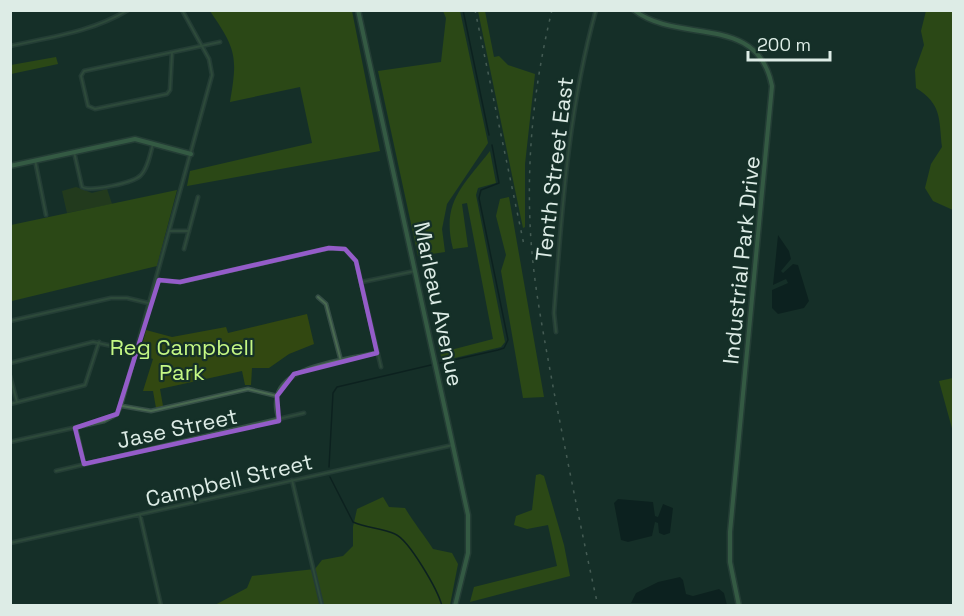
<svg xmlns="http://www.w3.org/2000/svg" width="964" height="616" font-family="'Space Grotesk',sans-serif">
	<rect width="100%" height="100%" fill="#153028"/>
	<path fill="#324811" d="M76,187L92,193L107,189L112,204L67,213L62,191Z
		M307,314L314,344L289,354L269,368H252L251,385H245L242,371L160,389L163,406L156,408L153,391H143L153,359L140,354L146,330L172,337L226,327L228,333Z"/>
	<path fill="#456700" d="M210,11H352L380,151L187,186L190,171L312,143L300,87L230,102C238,56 236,49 210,11Z
		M443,11H460L488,143L447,204L442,229L445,252L418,256L378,71L441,62L446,18Z
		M478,11H485L494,57L499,56L508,65L535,74L525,164V227L523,228Z
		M926,11H953V210L933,201L925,188L931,164L942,147C939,119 942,104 916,88L915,70L924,45L921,31Z
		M56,57L58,64L11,74V65Z
		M490,151L496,183L478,188L476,195L505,342L501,347L442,361L438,343L445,341L447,351L493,339L467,203L462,204L468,247L453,249C441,202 463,186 490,151Z
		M177,190L157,266L12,301L11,225Z
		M509,197L544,397L523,398L501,271L506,255L496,216L500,199Z
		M953,378V432L939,381Z
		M540,474L544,476L564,545L570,576L470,602L474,587L557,566L548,525L527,529L514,525L516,516L532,510L536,475Z
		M383,497L389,507L405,508C414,523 424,535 433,549L452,553L458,564L450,605L213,606L247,588L252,576L315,569L322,560L343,556L353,546V527L357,509Z"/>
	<path fill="#021115" d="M778,235L789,251L791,259L781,271L783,273L793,264L798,265L809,301L804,308L778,314L772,308V290L788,283L786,279L773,285Z
		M618,499L653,502L655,516L658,517L663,504L673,508L670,533L664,535L659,533L658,523L655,522L652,536L628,542L621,540L614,503Z
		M680,577L683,580L686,594L693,596L719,589L724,593L727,605L631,603L636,593L658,582Z"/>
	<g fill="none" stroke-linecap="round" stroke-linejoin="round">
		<path stroke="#021115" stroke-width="1.5" d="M463,10L489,135
			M440,363L498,350L504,348L508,340L479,198L481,190L499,183L492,145
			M329,467L333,393L337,387L431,365
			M330,477L353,522C366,528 382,528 395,534C409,540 438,590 442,606"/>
		<g stroke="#354e46" stroke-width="5">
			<path id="street" d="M10,46C51,37 92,32 128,10
				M172,53L170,90L167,94L95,109L88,106L81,76L84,71L220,42
				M74,152L82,187C90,192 134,183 141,175C148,168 150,154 153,144
				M35,160L46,215
				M169,231H189
				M184,249L198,197
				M157,280L180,282L329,248L345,249L356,261L381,367
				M362,282L415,271
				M318,297L326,304L341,361
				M10,321L111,298H127L148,303
				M556,332L554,313C562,210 568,110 596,10
				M10,363L93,342L136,351
				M10,376L17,402
				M10,404L85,385L99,342
				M122,406L151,411L248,389L277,396
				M279,421C277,413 275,405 277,397C283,365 350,359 376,353
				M76,429L84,464
				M10,442L104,421L117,414L121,405L212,75L209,59L182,10
				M56,471L304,413
				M292,480L322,606
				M140,515L161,606
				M10,543L453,445"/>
		</g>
		<g stroke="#354e46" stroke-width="7">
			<path id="secondary" d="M358,10L468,515V553L455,606
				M634,10C678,45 758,12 772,86L730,532V562L739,606
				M10,166L135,139L191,154"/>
		</g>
		<use href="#street" stroke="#496a50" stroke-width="2"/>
		<use href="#secondary" stroke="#598e64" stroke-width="4"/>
		<path stroke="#7e928b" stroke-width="1.5" stroke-dasharray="3 6" stroke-linecap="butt" d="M475,10L524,245
			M552,10C535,80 527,150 530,222C532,279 544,336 554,392C568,463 582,535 598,606"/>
	</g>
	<path d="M0 0H964V616H0ZM329,248L345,249L356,261L377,353L294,374L277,396L279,421L84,464L75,428L117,414L159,280L180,282Z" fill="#153028" fill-opacity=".55" fill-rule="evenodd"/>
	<path fill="none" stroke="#945cc9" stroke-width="4.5" stroke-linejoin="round" d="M329,248L345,249L356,261L377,353L294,374L277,396L279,421L84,464L75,428L117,414L159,280L180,282Z"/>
	<g text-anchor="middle" stroke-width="4.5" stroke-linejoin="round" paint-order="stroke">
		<g font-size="22" fill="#ddece6" stroke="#153028">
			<text transform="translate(554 169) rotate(-83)" y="8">Tenth Street East</text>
			<text transform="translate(741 260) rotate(-84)" y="8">Industrial Park Drive</text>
			<text transform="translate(439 304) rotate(78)" y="8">Marleau Avenue</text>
			<text transform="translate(177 428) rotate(-12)" y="8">Jase Street</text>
			<text transform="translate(229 480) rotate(-13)" y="8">Campbell Street</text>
		</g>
		<g font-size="22" fill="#c5f884" stroke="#153028">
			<text x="182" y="355">Reg Campbell<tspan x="182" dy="25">Park</tspan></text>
		</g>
	</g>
	<rect width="964" height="616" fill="none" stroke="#ddece6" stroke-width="24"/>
	<path d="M748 51v9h82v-9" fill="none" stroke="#ddece6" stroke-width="3"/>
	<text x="757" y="51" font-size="18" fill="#ddece6" stroke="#153028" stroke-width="4.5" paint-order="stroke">200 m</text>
</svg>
